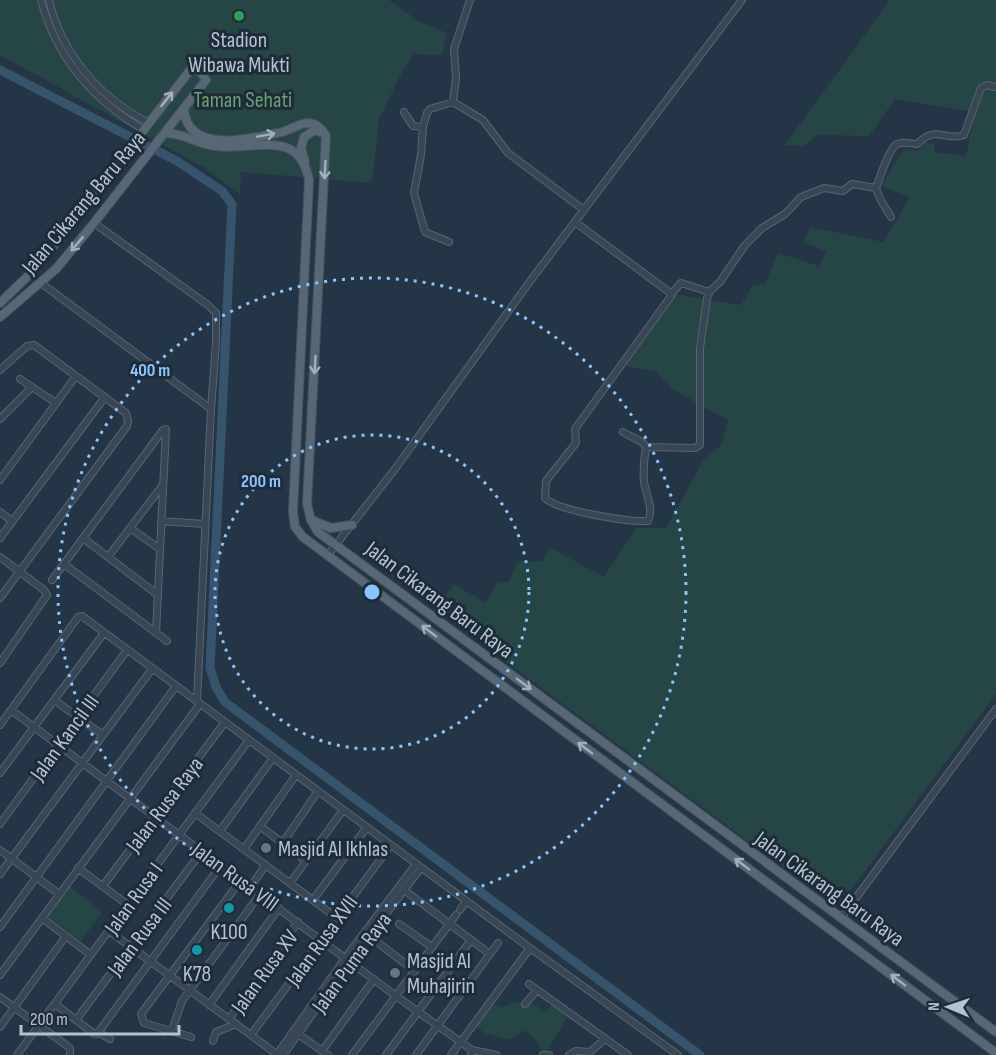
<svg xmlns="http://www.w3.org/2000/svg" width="996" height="1055" font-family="'Sofia Sans Condensed',sans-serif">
	<rect width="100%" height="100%" fill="#243645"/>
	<path fill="#264545" d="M0,0H389L420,22L447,33L442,55L414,54L401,74L379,119L372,183L241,172L240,195L205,168L0,55Z
		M890,0H996V694L842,902H830L435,609L454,584L486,603L496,584L509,581L518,561L542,562L549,547L604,577L636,528H666L704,459L721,445L728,420L672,389L655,371L620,365L674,294L741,305L753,285L765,284L778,253L819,266L826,251L803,242L810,227L883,242L910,197L881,186L904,149L919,151L922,142L934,144V152L966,156L975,112L895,99L869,136L817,135L804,146L785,145Z
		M68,885L102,912L81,941L48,917Z
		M515,1002L535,1005L546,1012L552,1005L568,1016L544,1055L537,1041L525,1030L510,1040L485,1033L474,1026L491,1004L503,1007Z"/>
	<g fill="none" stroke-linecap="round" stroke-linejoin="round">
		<path stroke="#37546d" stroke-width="9" d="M0,70L177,161L222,191L232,204L210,668L216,687L225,702L700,1055"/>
		<g stroke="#576571" stroke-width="8">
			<path id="minor" d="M41,0C56,57 93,100 144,130
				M49,0C62,55 100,98 149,123
				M453,102L483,120L508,153L584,210
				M453,102L456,78L454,49L470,0
				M404,112L413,126L423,127
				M876,188L880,199L891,217
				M575,222L669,292L671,296L575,429L576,443L546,481L545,498C558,511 628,522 648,521C654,510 646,494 644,482C643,470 644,459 646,447L695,448L700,445V348L707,298L710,291L720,282L745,245L762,228L785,214L801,197L824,188L843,191L852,184L876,188C880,178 889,148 897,144C903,141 911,144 917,144C937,124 945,142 964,135L981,88L987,85L996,87
				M94,223L208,305L216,313V343L211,409L197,701
				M449,242L425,232L414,193L421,155L423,127L427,113L430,109L453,102
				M41,283L211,409
				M671,294L681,283L709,292
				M0,370L27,346L34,345L126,413L128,421L127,426L0,598
				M20,379L56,403
				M0,419L32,387
				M623,432C630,437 643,440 646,447
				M0,480L76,376
				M0,512L12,521
				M161,521L205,524
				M130,528L160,549
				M0,538L105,397
				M83,538L158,595
				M327,556L395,469L531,280L742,0
				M0,557L44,590L47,595L0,663
				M108,557L162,486
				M64,564L167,641
				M52,580L163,430L166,429L156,633
				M54,700L103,735
				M11,710L396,996L472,1050L471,1055
				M0,725L78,617L82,616L530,948
				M0,773L104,633
				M195,813L337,918
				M0,824L127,650
				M260,826L306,861
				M220,831L273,758
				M282,844L318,791
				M244,849L296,775
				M0,850L59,894
				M78,868L128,905
				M0,874L152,669
				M290,883L343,810
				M103,886L225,722
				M250,887L266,865
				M404,890L490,954
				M313,900L367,827
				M460,910L466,901
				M42,918L91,955
				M841,918L996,709
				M399,924L432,947
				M0,927L176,686
				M109,931L278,1055
				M369,936L415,971
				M0,975L200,704
				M529,984L628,1055
				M0,997L70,1048V1055
				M55,1004L93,1033L97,1034L221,865
				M525,1004L537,990
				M209,1005L279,908
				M229,1019L298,922
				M76,1020L202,851
				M0,1027L66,936
				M172,1030L182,1001L260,894
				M98,1032L110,1039
				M298,1034L328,1055
				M251,1035L391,845
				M191,1037L144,1023L141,1014L241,880
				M213,1041L216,1032L236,1024
				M472,1050L496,1055
				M322,1051L374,979
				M17,1055L249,740
				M279,1055L280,1050L346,957L416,864
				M281,1055L284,1054L350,961L421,868
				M352,1055L456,915
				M386,1055L471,940
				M416,1055L498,943
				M451,1055L530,948L678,1055
				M543,1055H549
				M569,1055L576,1051L590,1052L605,1039"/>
		</g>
		<g stroke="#465360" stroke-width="10">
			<path id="major" d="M184,109C187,155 252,139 282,132C290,130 300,123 308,123C317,123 322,129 326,136L307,504L311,520L318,532L996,1032
				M166,133C184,133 197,144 215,146C253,152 299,126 309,180L293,512L295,527L303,537L996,1053
				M305,162L301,148L304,137L315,130L323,133
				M0,303L30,274L59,239L191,69L201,72L206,80L94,223L56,269L0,317
				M311,520L331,528L352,525"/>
		</g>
		<use href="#minor" stroke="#394754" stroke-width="6"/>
		<use href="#major" stroke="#576774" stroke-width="8"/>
	</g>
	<defs><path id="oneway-shaft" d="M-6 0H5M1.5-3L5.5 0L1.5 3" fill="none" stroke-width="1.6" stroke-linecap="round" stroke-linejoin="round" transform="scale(1.5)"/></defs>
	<g stroke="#a3b0bb">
		<use href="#oneway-shaft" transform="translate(167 99) rotate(-52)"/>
		<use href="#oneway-shaft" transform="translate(266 135) rotate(-10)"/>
		<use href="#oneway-shaft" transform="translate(325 170) rotate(93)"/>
		<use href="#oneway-shaft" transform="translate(77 244) rotate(130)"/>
		<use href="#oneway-shaft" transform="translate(315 365) rotate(93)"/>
		<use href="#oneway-shaft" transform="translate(429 631) rotate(-143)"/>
		<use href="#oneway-shaft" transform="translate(524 684) rotate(37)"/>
		<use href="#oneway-shaft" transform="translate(585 748) rotate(-143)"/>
		<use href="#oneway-shaft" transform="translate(742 864) rotate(-143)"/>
		<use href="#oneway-shaft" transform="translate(898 980) rotate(-143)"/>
	</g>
	<g fill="none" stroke="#8ac5ff" stroke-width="3" stroke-dasharray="3 6">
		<circle cx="372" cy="592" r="157"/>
		<circle cx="372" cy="592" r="314"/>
	</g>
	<circle fill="#2e9e5b" stroke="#1e2c39" stroke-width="2" cx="239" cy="16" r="6"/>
	<g fill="#6b7280" stroke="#1e2c39" stroke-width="2">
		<circle cx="266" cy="848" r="6"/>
		<circle cx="395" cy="973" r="6"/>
	</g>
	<g fill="#0f9aa8" stroke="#1e2c39" stroke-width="2">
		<circle cx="229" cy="908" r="6"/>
		<circle cx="197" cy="950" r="6"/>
	</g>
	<g text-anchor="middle" stroke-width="6" stroke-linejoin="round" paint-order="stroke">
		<g font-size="22" fill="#b6c2cd" stroke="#1e2c39">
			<text x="239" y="47">Stadion<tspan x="239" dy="25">Wibawa Mukti</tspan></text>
			<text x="278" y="856" text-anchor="start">Masjid Al Ikhlas</text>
			<text x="229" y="939">K100</text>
			<text x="407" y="968" text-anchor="start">Masjid Al<tspan x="407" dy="25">Muhajirin</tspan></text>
			<text x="197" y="981">K78</text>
		</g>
		<g font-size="22" fill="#6ba071" stroke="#1e2c39">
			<text x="243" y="107">Taman Sehati</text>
		</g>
		<g font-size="22" fill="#b6c2cd" stroke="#1e2c39">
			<text transform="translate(83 202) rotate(-50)" y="8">Jalan Cikarang Baru Raya</text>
			<text transform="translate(440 599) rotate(37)" y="8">Jalan Cikarang Baru Raya</text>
			<text transform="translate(64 737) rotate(-54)" y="8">Jalan Kancil III</text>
			<text transform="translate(164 804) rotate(-53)" y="8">Jalan Rusa Raya</text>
			<text transform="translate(236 876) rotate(36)" y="8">Jalan Rusa VIII</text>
			<text transform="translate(830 888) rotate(36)" y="8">Jalan Cikarang Baru Raya</text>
			<text transform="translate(133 898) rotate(-54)" y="8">Jalan Rusa I</text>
			<text transform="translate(139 936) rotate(-53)" y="8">Jalan Rusa III</text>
			<text transform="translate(321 940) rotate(-54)" y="8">Jalan Rusa XVII</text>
			<text transform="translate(351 962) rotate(-54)" y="8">Jalan Puma Raya</text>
			<text transform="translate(264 971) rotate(-54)" y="8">Jalan Rusa XV</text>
		</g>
	</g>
	<circle cx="372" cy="592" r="9" fill="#8ac5ff" stroke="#1e2c39" stroke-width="3"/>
	<g font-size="18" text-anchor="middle" font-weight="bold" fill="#8ac5ff" stroke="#1e2c39" stroke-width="6" stroke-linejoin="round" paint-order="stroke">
		<text x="150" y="376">400 m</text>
		<text x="261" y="487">200 m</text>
	</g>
	<g transform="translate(948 1007) rotate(272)" stroke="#1e2c39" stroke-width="4.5" paint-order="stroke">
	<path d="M0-4.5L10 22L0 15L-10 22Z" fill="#b6c2cd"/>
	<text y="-9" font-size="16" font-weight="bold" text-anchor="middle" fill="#b6c2cd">N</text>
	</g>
	<path d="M21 1025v9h158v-9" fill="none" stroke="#b6c2cd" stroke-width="3"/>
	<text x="30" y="1025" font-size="18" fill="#b6c2cd" stroke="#1e2c39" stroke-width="4.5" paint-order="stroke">200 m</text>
</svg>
